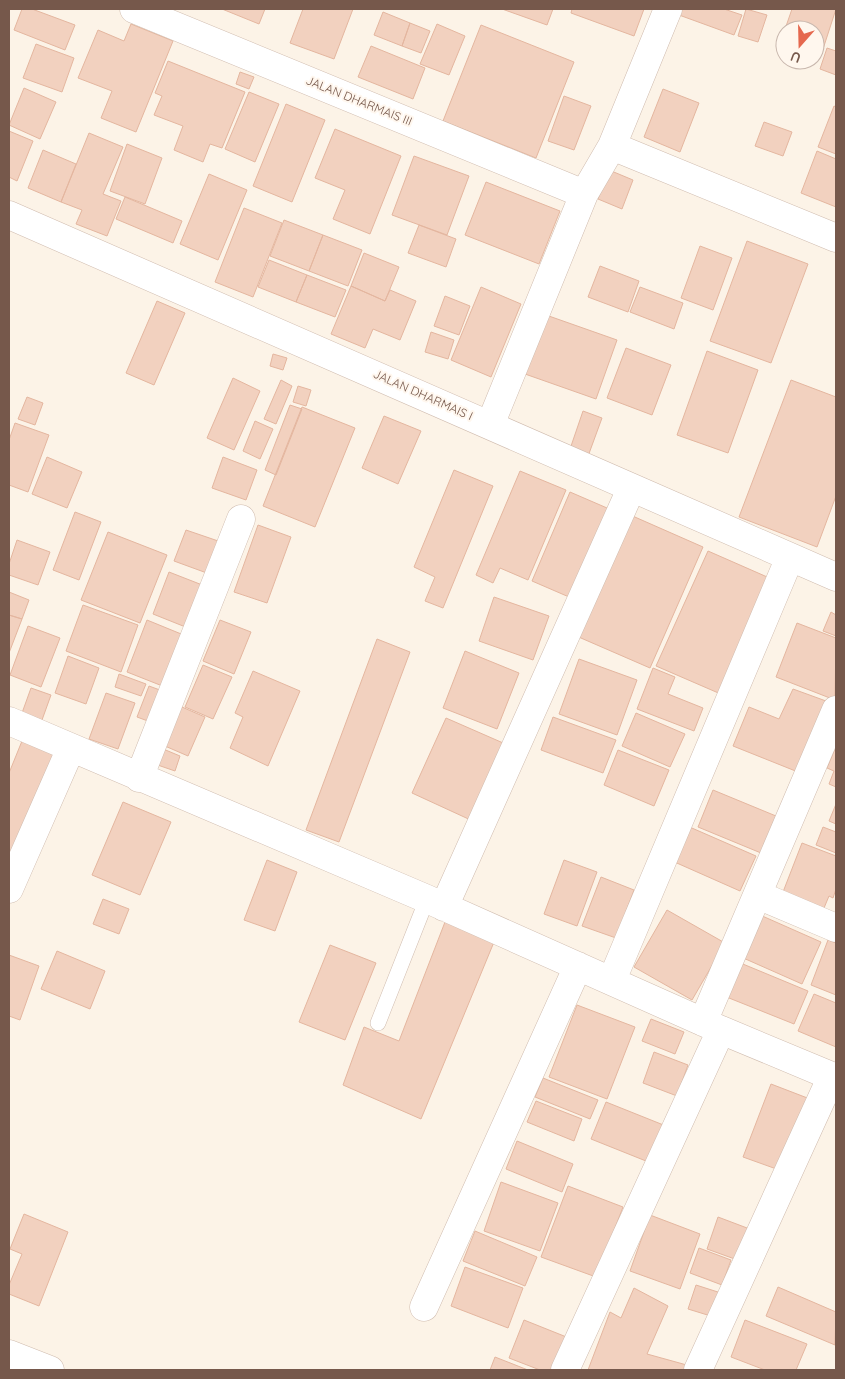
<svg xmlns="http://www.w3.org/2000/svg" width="845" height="1379" font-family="Quicksand,sans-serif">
	<rect width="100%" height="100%" fill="#fcf3e7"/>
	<path fill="#f2d1bf" stroke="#e4b69f" d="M22,9H32L75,25L65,50L14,30Z
		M222,9H265L259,24Z
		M303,9H353L334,59L290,43Z
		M502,9H553L547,25Z
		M572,9H644L634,36L571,13Z
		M681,9H724L742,15L734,35L679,15Z
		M746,9L767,15L758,42L738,36Z
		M792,9H836L823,49L815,46V30H785V36L783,35Z
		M383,12L410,23L402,46L374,35Z
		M410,23L430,31L421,53L402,46Z
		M131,24L173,41L136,132L101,118L112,91L78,78L98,30L124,41Z
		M437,24L465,36L449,75L420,64Z
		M481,25L574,62L536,158L443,121Z
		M36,44L74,58L62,92L23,78Z
		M371,46L425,68L413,99L358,77Z
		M827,48L836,51V75L820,69Z
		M168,61L245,92L222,148L210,144L203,162L174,150L183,126L154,115L162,96L155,93Z
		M240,72L254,77L249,89L236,84Z
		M24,88L56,102L40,139L9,125Z
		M663,89L699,103L680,152L644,137Z
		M249,92L279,104L255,162L225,149Z
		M564,96L591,106L574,150L548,141Z
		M286,104L325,120L292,202L253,186Z
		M834,106L836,107V154L818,147Z
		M764,122L792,132L783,156L755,146Z
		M335,129L401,156L370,234L333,219L345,190L315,178Z
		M9,131L33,141L17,181L9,177Z
		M89,133L123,147L103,194L121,201L107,236L76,224L82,210L61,202Z
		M127,144L162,158L145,204L110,191Z
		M43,150L76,164L61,202L28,188Z
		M817,151L836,159V207L801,193Z
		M414,156L469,176L447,235L392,215Z
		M609,170L633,180L622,209L598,199Z
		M209,174L247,190L218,260L180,244Z
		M486,182L560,211L539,264L465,235Z
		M125,197L182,221L173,243L116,219Z
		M244,208L282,223L253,297L215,282Z
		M284,220L323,235L309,271L270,256Z
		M419,225L456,239L446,267L408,253Z
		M323,235L362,250L348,286L309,271Z
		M747,241L808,264L771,363L710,341Z
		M700,246L732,258L713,310L681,298Z
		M364,253L399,267L385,301L351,286Z
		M269,260L307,275L296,302L258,287Z
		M600,266L639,281L628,312L588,297Z
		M307,275L346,290L335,317L296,302Z
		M351,286L385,301L390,290L416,301L400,340L373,329L365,348L331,334Z
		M481,287L521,304L491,377L451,360Z
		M640,287L683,303L674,329L630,312Z
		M445,296L470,306L459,335L434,326Z
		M157,301L185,313L154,385L126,373Z
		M546,315L617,340L596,399L525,374Z
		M431,332L454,340L448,359L425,352Z
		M626,348L671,365L652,415L607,398Z
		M707,351L758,370L728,453L677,435Z
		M273,354L287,358L283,370L270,366Z
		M233,378L260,391L234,450L207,438Z
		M281,380L292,386L276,424L264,419Z
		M791,380L836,397V496L817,547L739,517Z
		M298,386L311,390L306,406L293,402Z
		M27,397L43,403L35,425L18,419Z
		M290,405L302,409L276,475L265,470Z
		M302,407L355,428L315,527L263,506Z
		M583,411L602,418L587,459L569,452Z
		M384,416L421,431L398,484L362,468Z
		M255,421L273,429L260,459L243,451Z
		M15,423L49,435L28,492L9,485V440Z
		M47,457L82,472L67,508L32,494Z
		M223,457L257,470L246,500L212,488Z
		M454,470L493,486L443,608L425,601L435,577L414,567Z
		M520,471L566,490L528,580L500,568L493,583L476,575Z
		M570,492L614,511L576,600L532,581Z
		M75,512L101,522L79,580L53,570Z
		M628,514L703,547L650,668L574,635Z
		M258,525L291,537L267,603L234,592Z
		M186,530L227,544L215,576L174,561Z
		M108,532L167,555L140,623L81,600Z
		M17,540L50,552L38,585L9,575V564Z
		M708,551L774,580L723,695L656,666Z
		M169,572L210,588L193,630L153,614Z
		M9,592L29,600L22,619L9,615Z
		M494,597L549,616L533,660L479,641Z
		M83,605L138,625L121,672L66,651Z
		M831,612L836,615V636L823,631Z
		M9,615L22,619L9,653Z
		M147,620L191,638L170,689L127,672Z
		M220,620L251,632L234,674L203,661Z
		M797,623L836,638L835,700L776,677Z
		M28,626L60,638L41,687L10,675Z
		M377,639L410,652L339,842L306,830Z
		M465,651L519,673L497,729L443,708Z
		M68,656L99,668L86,704L55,693Z
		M579,659L637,680L617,735L559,714Z
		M203,665L232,677L213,719L185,707Z
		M653,668L675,677L668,694L703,708L694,731L637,709Z
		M253,671L300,691L268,766L230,748L243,717L235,713Z
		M119,674L146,684L141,696L115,687Z
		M149,686L168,693L156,724L137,717Z
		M31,688L51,695L42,720L22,713Z
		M793,689L826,701L798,772L733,746L749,707L779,719Z
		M106,693L135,703L118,749L89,739Z
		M175,704L205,717L188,756L158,743Z
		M636,713L685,734L670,767L622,746Z
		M553,717L616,740L603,773L541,750Z
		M446,718L510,746L475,822L412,793Z
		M22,741L56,755L14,857L9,855V773Z
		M156,746L180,756L175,771L149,762Z
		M835,749L836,750V787L829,784L834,771L827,768Z
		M618,750L669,770L654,806L604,785Z
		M713,790L776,816L761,853L698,827Z
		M123,802L171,822L140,895L92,875Z
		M836,804V824L829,821Z
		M685,825L756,856L740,891L670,860Z
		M823,827L836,832V853L816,845Z
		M802,843L836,856V889L833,898L829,896L824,908L783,892Z
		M267,860L297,872L275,931L244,920Z
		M564,860L597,872L577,926L544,914Z
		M601,877L634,890L616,938L582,926Z
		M103,899L129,909L119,934L93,924Z
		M667,910L725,943L692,1000L634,967Z
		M760,915L821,942L802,984L741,957Z
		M445,922L494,942L421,1119L343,1085L364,1027L399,1041Z
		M828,940L836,943V995L811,985Z
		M330,945L376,963L345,1040L299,1022Z
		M57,951L105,971L90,1009L41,989Z
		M9,955L39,966L20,1020L9,1016Z
		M738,962L808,991L794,1024L724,996Z
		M814,994L836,1003V1047L798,1031Z
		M577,1005L635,1027L607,1099L549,1077Z
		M651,1019L684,1032L675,1054L642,1041Z
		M654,1052L688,1065L677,1096L643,1083Z
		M543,1078L598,1100L590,1119L535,1097Z
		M771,1084L810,1099L782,1171L743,1157Z
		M536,1101L582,1119L574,1141L527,1122Z
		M606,1102L666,1126L651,1163L591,1139Z
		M517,1141L573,1164L562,1192L506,1169Z
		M501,1182L558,1203L540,1251L484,1231Z
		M568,1186L623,1207L596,1277L541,1257Z
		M24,1214L68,1232L39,1306L9,1294V1285L22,1254L10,1249Z
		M650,1215L700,1234L680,1289L630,1271Z
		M718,1217L755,1231L743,1262L707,1249Z
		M475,1231L537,1257L525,1286L463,1261Z
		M699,1248L731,1260L722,1285L690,1273Z
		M465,1267L523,1288L508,1328L451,1306Z
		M696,1285L721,1293L714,1317L688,1309Z
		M778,1287L836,1312L835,1345L766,1316Z
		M634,1288L668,1306L647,1354L694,1367L693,1370H588L610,1312L621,1318Z
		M524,1320L569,1338L556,1370H540L509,1358Z
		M745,1320L807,1344L796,1370H765L731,1357Z
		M495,1357L528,1370H490Z"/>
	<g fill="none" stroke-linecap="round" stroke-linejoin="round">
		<g stroke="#d0bcaf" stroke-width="16">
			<path id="service" d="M378,1023L427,899"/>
		</g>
		<g stroke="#d0bcaf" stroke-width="29">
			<path id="minor" d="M134,9L584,194
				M612,146L836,238
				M9,215L836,577
				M490,425L584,194L612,146L668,9
				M9,721L427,899L721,1030L836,1078
				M139,778L241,519
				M9,889L71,748
				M758,895L836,928
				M444,907L631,489
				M612,980L790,557
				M703,1022L836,710
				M424,1307L578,966
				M9,1354L50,1370
				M565,1370L721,1030
				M698,1370L832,1076"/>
		</g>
		<use href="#service" stroke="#fff" stroke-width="15"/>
		<use href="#minor" stroke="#fff" stroke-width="28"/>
	</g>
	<g text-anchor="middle" stroke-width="4" stroke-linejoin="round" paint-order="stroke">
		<g font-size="12" fill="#76584b" stroke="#fff7ee">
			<text transform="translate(359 101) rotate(22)" y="4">JALAN DHARMAIS III</text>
			<text transform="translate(423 395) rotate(24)" y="4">JALAN DHARMAIS I</text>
		</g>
	</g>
	<rect width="845" height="1379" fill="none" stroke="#76584b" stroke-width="20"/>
	<g transform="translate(800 45) rotate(200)"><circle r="24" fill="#fff7ee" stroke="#c8b7ad"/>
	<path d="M0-4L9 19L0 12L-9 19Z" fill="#e5684e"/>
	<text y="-8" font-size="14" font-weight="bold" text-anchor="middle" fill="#76584b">U</text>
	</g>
</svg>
